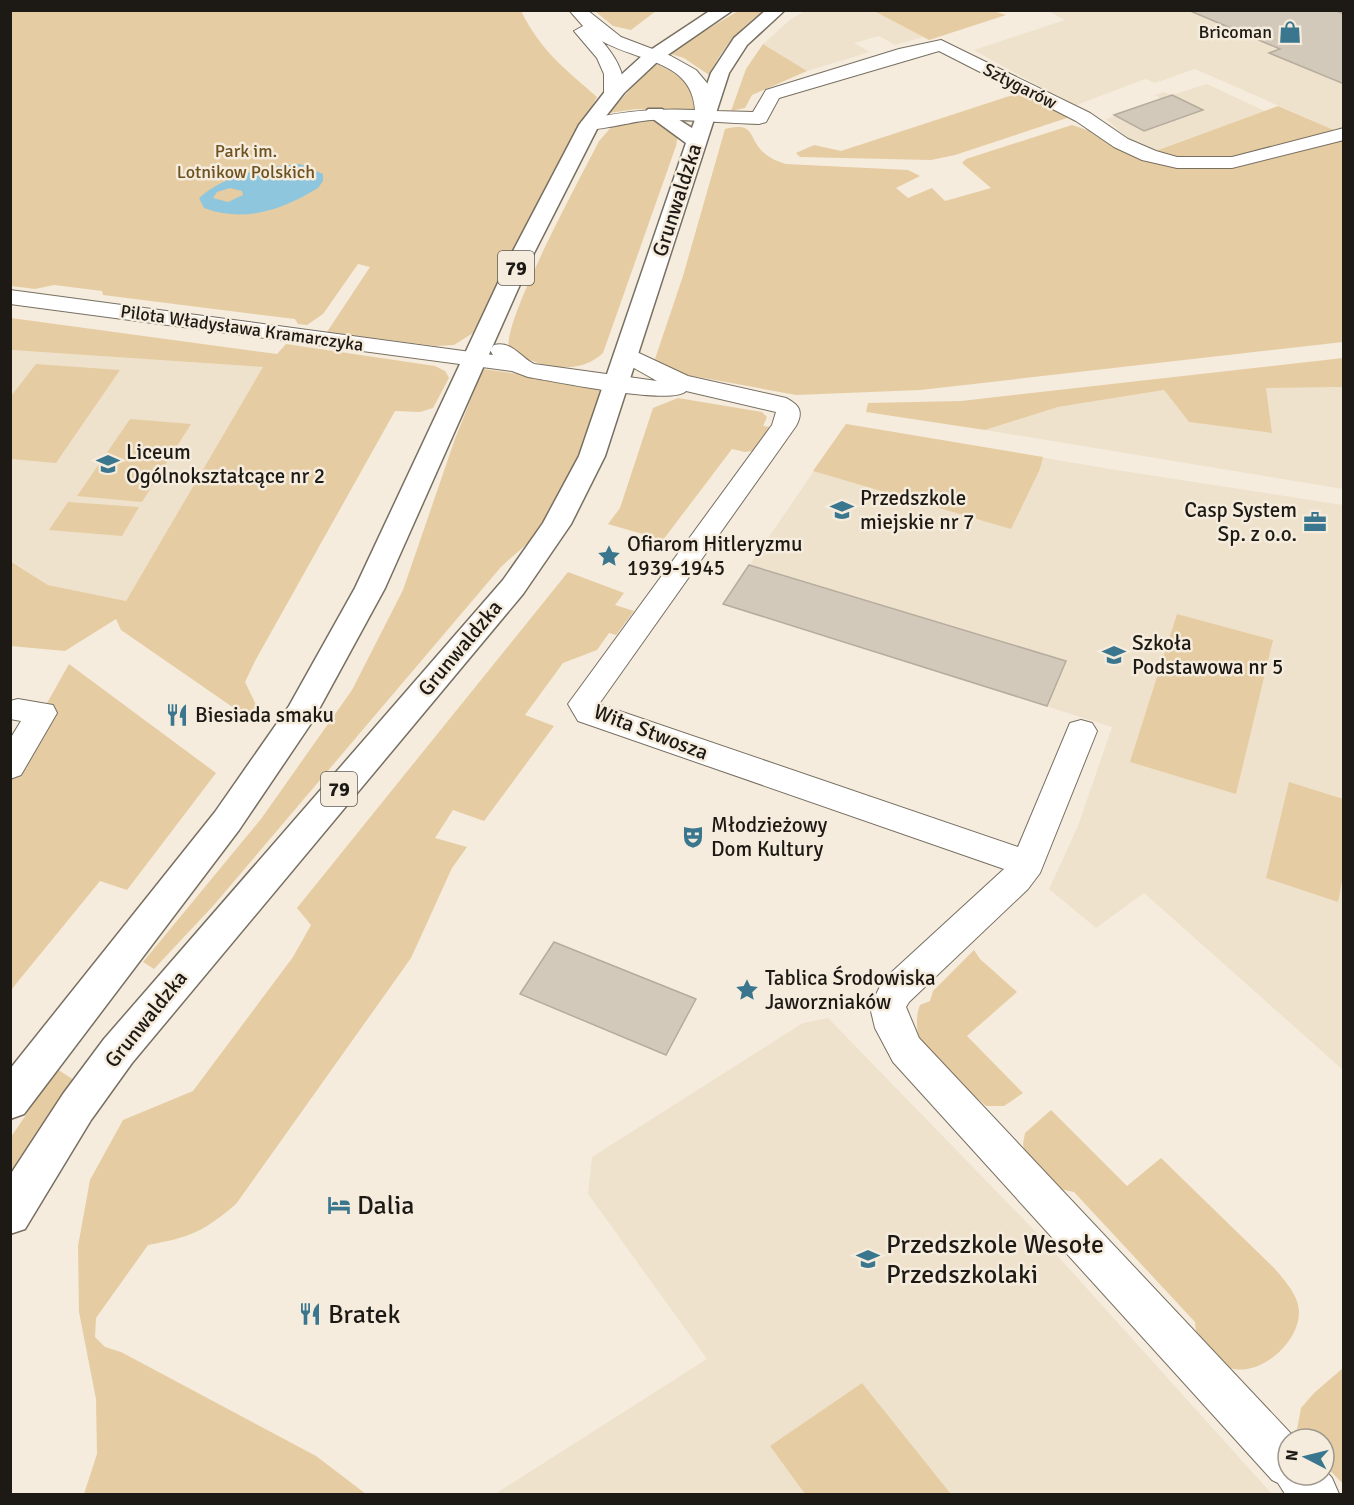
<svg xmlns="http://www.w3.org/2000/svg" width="1354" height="1505" font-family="Signika,sans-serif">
	<rect width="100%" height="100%" fill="#f5ecdd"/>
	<path fill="#efe2cc" d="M805,11H874L923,37L895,45L879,36L854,43L870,52L807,71L763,44L791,19Z
		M1048,11H1343V127L1334,130L1195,69L1155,83L1145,79L1074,106L974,50L1065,20Z
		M1207,84L1265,111L1153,152L1130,140L1106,119L1162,99L1155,95L1164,92L1172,95Z
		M10,350L263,367L126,601L48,585L11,561Z
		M1343,387V489L985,430L1058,407L1164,390L1189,422L1271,433L1265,388Z
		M846,424L1116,470L1343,505V1070L1144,893L1096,928L1049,889L1078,826L1112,727L723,604Z
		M828,1018L1038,1234L1272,1494H951L862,1383L771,1446L805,1494H495L707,1359L588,1194L592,1157L803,1023Z"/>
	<path fill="#e6cca2" d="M990,10L1006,15L929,40L874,11Z
		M11,11H521C541,51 564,68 597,97L473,333L454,345L436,346L327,332L370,267L358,264L323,314L307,325L298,324L295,319L103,295L102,291L54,285L35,289L11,286Z
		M595,11H656L631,30L613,26Z
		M738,11H764C739,28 723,47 709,75L684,58L668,53Z
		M763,44L807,71L752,95L745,108L731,111L746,69Z
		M654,63C676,73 698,85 695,111L636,109L609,113Z
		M1022,92L1070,117L955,155L931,160L800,157L796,153L814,145L841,151Z
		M1278,106L1334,130L1343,127V342L920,390L796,395L671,372L654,362L683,276L725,129C754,122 748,135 761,150C769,158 776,161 786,164L908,170L920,176L896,188L908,198L932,188L945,201L991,188L962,163L966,159L1072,125L1153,152Z
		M654,119L678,135L676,146L603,353C577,378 535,366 509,349C501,323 583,173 599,141L615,123Z
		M11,318L277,354L286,344L435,366L445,371L449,378L433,408L420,412L395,411L255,661L245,682L258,709L257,724L121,630L116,619L65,651L11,646L10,561L48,585L126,601L263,367L11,350Z
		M1343,358V387L1266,388L1272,433L1189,422L1164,390L1058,407L985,430L866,412L868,403L961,401Z
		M36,364L120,370L56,463L11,459V396Z
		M483,369L603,386C585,437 568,492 534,536C525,547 511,557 501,567L213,906L154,969L143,962L261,819L352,690L403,590L455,439Z
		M678,398L762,412L767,417L763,426L770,427L752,451L745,452L732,449L663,540L608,524L620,508L653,408Z
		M130,419L191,424L142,502L77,496Z
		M846,424L1043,457L1040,469L1011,529L813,471Z
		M68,502L139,507L122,536L49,530Z
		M568,572L624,593L615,605L634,611L616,635L609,633L597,650L563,663L525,715L554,726L484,821L453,810L435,838L467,847L452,868L411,958L236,1204C203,1232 191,1237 148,1245L96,1318L95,1337L105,1347L121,1352L316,1456L366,1494H84L97,1454L96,1399L79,1312L78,1246L90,1180L123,1120L193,1091L293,957L311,925L297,908Z
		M1177,614L1273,640L1236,794L1130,762Z
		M69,664L216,773L127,890L100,881L11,990V767Z
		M1289,782L1343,799V876L1338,902L1266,878Z
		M974,950L980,959L1017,992L967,1036L1023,1093L1004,1106H986C973,1094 931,1061 923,1047C916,1035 915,1018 920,1005L930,1001L933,991Z
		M57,1069L74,1080L11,1173V1137Z
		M1051,1110L1127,1186L1161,1158L1275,1269C1285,1281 1299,1296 1299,1312C1299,1342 1263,1374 1234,1369C1221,1367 1207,1350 1197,1342L1195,1322L1074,1192L1055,1188L1026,1156L1023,1144L1025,1133Z
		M1343,1368V1484L1324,1464V1439H1299L1296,1435L1301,1408L1314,1393Z
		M862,1383L951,1494H805L770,1446Z"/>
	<path fill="#8ec7dd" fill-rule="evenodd" d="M300,164L323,174V181L318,188C282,210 245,223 204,208L199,198C224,175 266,166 300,164ZM230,188L242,191L243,195L228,202L213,198L217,192Z"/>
	<path fill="#d2c9ba" stroke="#b5ac9d" stroke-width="1.5" d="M1188,10H1334L1344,14V84L1269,53L1280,49Z
		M1172,95L1203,110L1144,131L1114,115Z
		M749,565L1066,661L1047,706L723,604Z
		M554,942L696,999L666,1055L520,994Z"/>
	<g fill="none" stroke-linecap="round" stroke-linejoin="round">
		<g stroke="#776f61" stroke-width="2">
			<path id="minor" d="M569,10H587L621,37L671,56L696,70L707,83L713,97L714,111L753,112L766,90L899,49L941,40L1090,113L1128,139L1156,151L1177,157H1232L1344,128V140L1232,168H1177L1142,160L1114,147L1076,121L939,51L779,98L766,122L759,124C723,123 687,119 651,120C633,121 596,132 582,129L580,125L582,121C620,111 656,108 695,110C692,60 638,62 602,41C613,54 631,78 619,96H607L604,92V74L597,58L574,31L583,26Z
				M10,290L493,355L490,350L494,345C512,341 519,356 534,364L657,381L618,359L614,354L618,349L626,347L688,376L786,398C799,405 804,411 796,426L599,704L1018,847L1070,723L1081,720L1092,723L1097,731L1040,873L1028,889L909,1002L906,1007L919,1038L1296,1439H1288V1475H1324V1469L1332,1478L1339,1494H1285L1278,1483L1272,1480L893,1062L875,1028L870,1007L883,980L1004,869L578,721L568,704L772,425L776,412L686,391C672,406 553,381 528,377L512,371L10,304Z
				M18,699L53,705L57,713L21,775L10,779V739L21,721L10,719V701Z"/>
		</g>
		<g stroke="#776f61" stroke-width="3">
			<path id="major" d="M711,10H733L656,63L624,93L599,125L534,253L385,588L312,722L239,830L24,1114L10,1119V1069L215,812L289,706L355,588L512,253L579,125L610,85L643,55Z
				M766,10H785L747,45L729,73L605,456L571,524L523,594L132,1063L91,1120L25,1229L10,1234V1175L63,1094L104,1039L503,580L543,523L579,456L686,143L645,113L648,109H662L692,128L711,73L734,38Z"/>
		</g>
		<use href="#minor" fill="#fff" fill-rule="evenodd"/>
		<use href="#major" fill="#fff" fill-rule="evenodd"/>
	</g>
	<defs>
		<g id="shop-bare" transform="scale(1.8)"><path d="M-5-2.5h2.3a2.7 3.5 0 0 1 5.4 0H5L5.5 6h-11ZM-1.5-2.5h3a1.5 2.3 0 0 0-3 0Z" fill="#3a778e" stroke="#f5ecdd" stroke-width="2.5" paint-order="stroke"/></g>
		<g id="school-bare" transform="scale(1.8)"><path d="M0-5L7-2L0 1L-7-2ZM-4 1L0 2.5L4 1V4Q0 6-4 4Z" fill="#3a778e" stroke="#f5ecdd" stroke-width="2.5" paint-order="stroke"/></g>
		<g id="office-bare" transform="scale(1.8)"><path d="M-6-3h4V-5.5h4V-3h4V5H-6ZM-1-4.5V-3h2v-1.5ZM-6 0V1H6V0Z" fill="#3a778e" stroke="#f5ecdd" stroke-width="2.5" paint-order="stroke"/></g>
		<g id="sight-bare" transform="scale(1.8)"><path d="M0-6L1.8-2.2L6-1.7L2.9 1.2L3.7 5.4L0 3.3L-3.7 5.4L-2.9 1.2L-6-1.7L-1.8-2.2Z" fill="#3a778e" stroke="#f5ecdd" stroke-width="2.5" paint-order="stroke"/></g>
		<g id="restaurant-bare" transform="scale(1.8)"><path d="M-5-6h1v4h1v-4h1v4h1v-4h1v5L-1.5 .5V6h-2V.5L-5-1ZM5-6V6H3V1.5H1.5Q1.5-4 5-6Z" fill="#3a778e" stroke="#f5ecdd" stroke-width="2.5" paint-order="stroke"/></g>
		<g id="theatre-bare" transform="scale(1.8)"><path d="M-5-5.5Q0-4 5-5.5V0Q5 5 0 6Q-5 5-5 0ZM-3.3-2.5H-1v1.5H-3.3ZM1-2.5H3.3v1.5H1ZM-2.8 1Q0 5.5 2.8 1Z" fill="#3a778e" stroke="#f5ecdd" stroke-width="2.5" paint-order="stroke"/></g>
		<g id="hotel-bare" transform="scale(1.8)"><path d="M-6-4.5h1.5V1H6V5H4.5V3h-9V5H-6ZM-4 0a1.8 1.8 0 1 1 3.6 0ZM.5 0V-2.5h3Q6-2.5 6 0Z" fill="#3a778e" stroke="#f5ecdd" stroke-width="2.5" paint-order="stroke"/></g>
	</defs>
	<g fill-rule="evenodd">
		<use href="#shop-bare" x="1290" y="32"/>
		<use href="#school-bare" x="108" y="464"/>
		<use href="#school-bare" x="842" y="510"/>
		<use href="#office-bare" x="1315" y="522"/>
		<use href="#sight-bare" x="609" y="556"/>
		<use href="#school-bare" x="1114" y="655"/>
		<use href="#restaurant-bare" x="177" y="715"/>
		<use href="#theatre-bare" x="693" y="837"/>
		<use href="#sight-bare" x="747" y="990"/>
		<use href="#hotel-bare" x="339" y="1205"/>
		<use href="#school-bare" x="868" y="1259"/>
		<use href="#restaurant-bare" x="310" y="1314"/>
	</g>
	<g text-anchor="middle" stroke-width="5" stroke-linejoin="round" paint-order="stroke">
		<g font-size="18" fill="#1d1a15" stroke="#f5ecdd" text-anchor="end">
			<text x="1272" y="38">Bricoman</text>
		</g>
		<g font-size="18" fill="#1d1a15" stroke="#f5ecdd">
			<text transform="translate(1020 86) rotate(27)" y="6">Sztygarów</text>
			<text transform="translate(242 328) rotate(8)" y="6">Pilota Władysława Kramarczyka</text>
		</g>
		<g font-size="18" fill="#6d511e" stroke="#f5ecdd">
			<text x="246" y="157">Park im.<tspan x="246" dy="21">Lotnikow Polskich</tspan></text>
		</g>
		<g fill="#f5ecdd" stroke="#5e5951" stroke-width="1.5">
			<rect x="498" y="251" width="36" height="34" rx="4.5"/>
			<rect x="321" y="772" width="36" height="34" rx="4.5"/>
		</g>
		<g font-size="20" font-weight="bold" fill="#1d1a15">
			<text x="516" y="275">79</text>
			<text x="339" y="796">79</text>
		</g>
		<g font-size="21" fill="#1d1a15" stroke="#f5ecdd">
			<text transform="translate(677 200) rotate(-72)" y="7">Grunwaldzka</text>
			<text transform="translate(460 648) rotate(-50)" y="7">Grunwaldzka</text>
			<text transform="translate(651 732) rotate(21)" y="7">Wita Stwosza</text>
			<text transform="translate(146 1019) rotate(-51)" y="7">Grunwaldzka</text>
		</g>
		<g font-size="21" fill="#1d1a15" stroke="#f5ecdd" text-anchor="start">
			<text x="126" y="459">Liceum<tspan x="126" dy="24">Ogólnokształcące nr 2</tspan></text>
			<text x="860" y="505">Przedszkole<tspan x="860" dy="24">miejskie nr 7</tspan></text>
			<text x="1297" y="517" text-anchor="end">Casp System<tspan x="1297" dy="24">Sp. z o.o.</tspan></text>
			<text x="627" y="551">Ofiarom Hitleryzmu<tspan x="627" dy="24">1939-1945</tspan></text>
			<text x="1132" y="650">Szkoła<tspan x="1132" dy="24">Podstawowa nr 5</tspan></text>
			<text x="195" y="722">Biesiada smaku</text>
			<text x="711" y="832">Młodzieżowy<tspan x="711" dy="24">Dom Kultury</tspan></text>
			<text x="765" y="985">Tablica Środowiska<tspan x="765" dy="24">Jaworzniaków</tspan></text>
		</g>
		<g font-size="26" fill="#1d1a15" stroke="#f5ecdd" text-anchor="start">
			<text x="357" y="1214">Dalia</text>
			<text x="886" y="1253">Przedszkole Wesołe<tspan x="886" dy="30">Przedszkolaki</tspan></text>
			<text x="328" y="1323">Bratek</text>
		</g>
	</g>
	<rect width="1354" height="1505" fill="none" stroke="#1d1a15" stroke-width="24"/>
	<g transform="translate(1306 1457) rotate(277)"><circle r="28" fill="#f5ecdd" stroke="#9f988d" stroke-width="1.5"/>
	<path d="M0-4.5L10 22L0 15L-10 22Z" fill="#3a778e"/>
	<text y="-9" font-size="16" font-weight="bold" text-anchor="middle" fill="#1d1a15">N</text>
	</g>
</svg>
